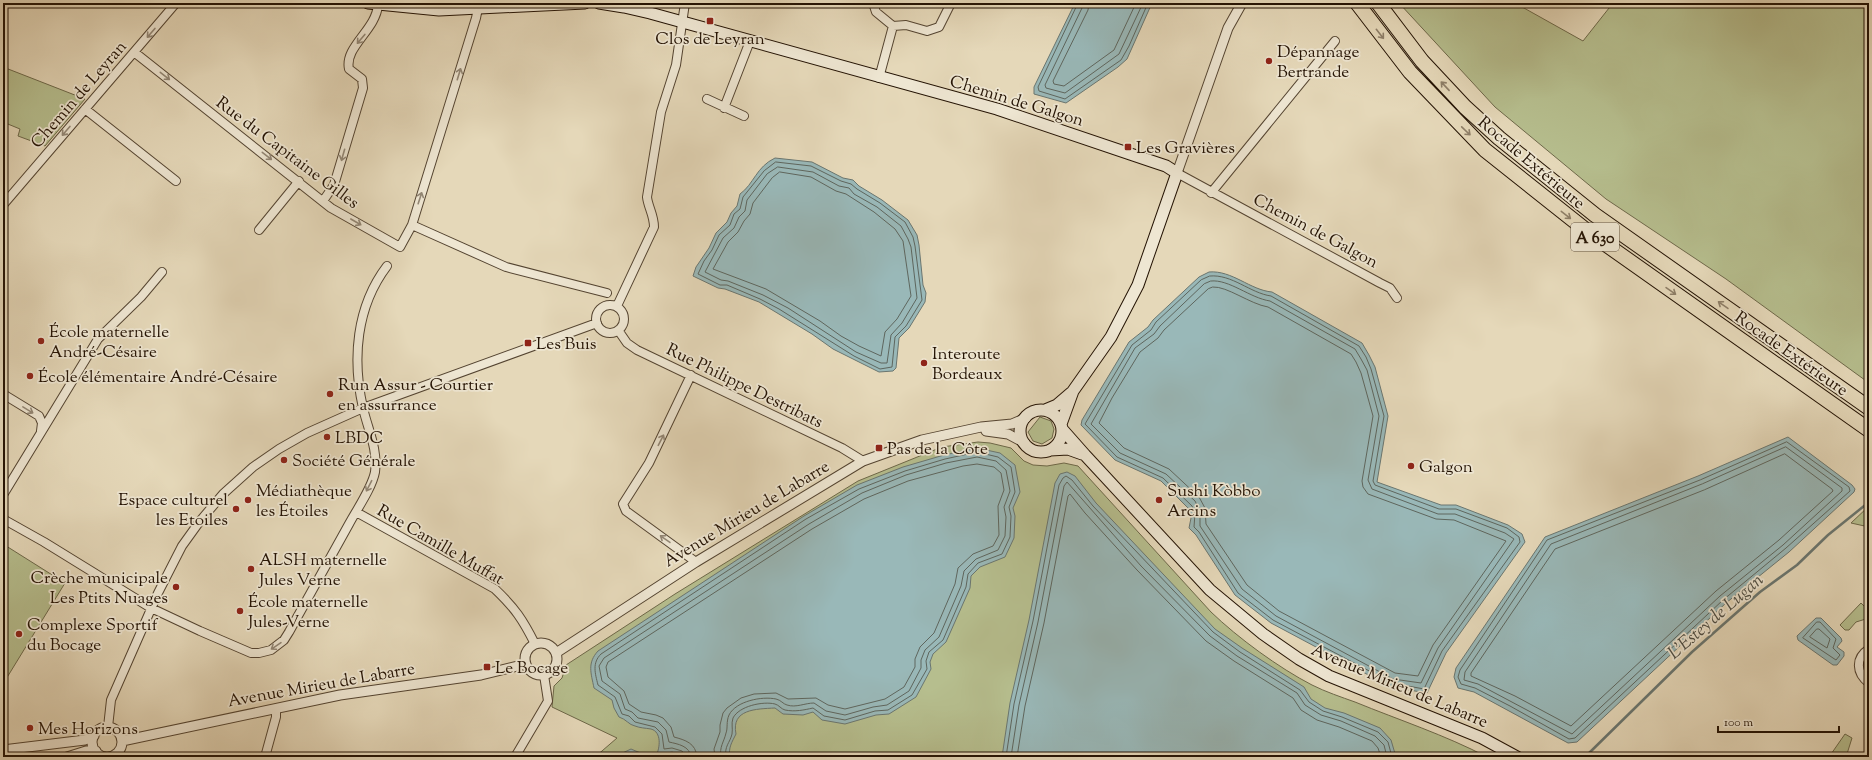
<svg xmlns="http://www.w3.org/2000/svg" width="1872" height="760" font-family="'Sorts Mill Goudy',serif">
	<rect width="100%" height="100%" fill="#e5d8b9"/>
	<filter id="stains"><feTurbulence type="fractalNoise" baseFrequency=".005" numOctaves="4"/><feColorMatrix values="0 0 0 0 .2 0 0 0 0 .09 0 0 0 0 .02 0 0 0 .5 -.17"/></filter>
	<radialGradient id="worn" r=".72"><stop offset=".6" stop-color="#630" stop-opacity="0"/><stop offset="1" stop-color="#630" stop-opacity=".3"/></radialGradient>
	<path fill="#b6be8e" stroke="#6d6849" d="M1399,3H1515L1583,41L1613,3H1869V383L1726,279L1606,199L1495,107Z
		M3,67L85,99L45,146L18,136L20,129L3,122L5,112L3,111Z
		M1040,417L1051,421L1054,429L1052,438L1042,444L1033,441L1028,432Z
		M978,442L990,443L1011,448L1024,461L1033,465L1047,466L1064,463L1078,466L1211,612C1238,638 1279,668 1312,685C1326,692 1341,697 1355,702C1399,720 1445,735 1487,757H595L617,738L552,707L554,686L562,678L566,665L675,594L858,481L942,447Z
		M1869,506V527L1851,523Z
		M3,544L65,583L3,684Z
		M1861,603L1869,611V618L1856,622L1849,630H1845L1840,625Z
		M1845,734L1852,738L1846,757H1829Z"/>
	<path fill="#99b8b8" stroke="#6a7670" d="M1075,3H1152L1127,59L1118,67L1066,103L1034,94V87Z
		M775,158L812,162L843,178L853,180L859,186L882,200L908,220L917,235L919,245L923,285L926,293L925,302L909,328L899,338L896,368L893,371L879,372L833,349L812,334L759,302L725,289L718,288L693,276L696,267L709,248L716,233L727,222L731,213L737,206L740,194C754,184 756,167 775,158Z
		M1209,272C1232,270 1250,290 1272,292L1362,343L1369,355L1375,367L1388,416L1377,482L1441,505H1456L1508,525L1522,534L1525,542L1446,653L1427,693L1391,687L1271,623L1235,595L1196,535L1189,528L1191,518L1188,508L1161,481L1115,460L1081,425L1082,420L1129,342L1148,327L1153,320L1199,277Z
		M1788,437L1852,485L1855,489L1854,492L1789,552L1726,603L1577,742L1568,743L1474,692L1458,688L1454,677L1456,668L1545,537L1698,476Z
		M977,448L1000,453L1015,465L1020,492L1013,508L1015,516L1014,538L1005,557L980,567L971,576L970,588L946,642L933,654L930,662L931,669L916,697L889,714L876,715L845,724L822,720L813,712L803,715L783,714L775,708C756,709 731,709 736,734C732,742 728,748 730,757H686L672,752L667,753L665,757H652L656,756C660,748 662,732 651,729C645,728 640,728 635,726C629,725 626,719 619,717L614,708L612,700L594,688C591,673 587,663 598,651L804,516L857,485L903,467L944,455Z
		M1067,472L1075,476L1096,503L1215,629L1242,648L1304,687L1311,699L1325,708L1344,713L1380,728L1391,740L1396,757H1002L1010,703L1029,620L1055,483L1060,474Z
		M1816,618H1821L1841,638L1842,641L1837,647L1844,652V656L1837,665H1833L1798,640L1797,636Z
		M631,749L650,757H614Z"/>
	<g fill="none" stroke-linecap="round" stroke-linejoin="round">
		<path stroke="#5e665e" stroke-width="1" d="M1078,3L1038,87L1039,91L1065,99L1121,60L1129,46L1148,3
			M1083,3L1082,8L1045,85L1046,88L1065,93L1119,54L1143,3
			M1089,3L1088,10L1053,81L1054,84L1064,86L1114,50L1136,3
			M776,162L811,166L841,181L851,184L857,189L880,203L905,222L913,237L915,246L922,300L906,326L895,337L892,367L880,369L854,356L779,309L760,299L727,285H720L698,274L704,261L712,250L719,235L730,225L734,214L740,209L743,197L764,171Z
			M778,167L813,172L839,186L849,188L854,194L877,207L901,226L908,239L911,247L917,298L902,323L891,335L887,363H881L856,352L788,308L763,295L728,281L721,280L705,272L723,238L734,228L739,217L745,211L747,200L767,174Z
			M780,172L811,177L836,191L846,194L874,212L895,229L903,241L911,296L897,319L885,332L881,356L859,346L841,336L820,321L766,289L713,269L728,242L738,232L744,221L750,214L753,203L772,178Z
			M1210,276C1232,274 1250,293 1271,296L1359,346L1366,357L1371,369L1384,416L1373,481L1375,485L1439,509H1456L1507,528L1519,537L1520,542L1442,651L1424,689L1392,683L1273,620L1238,593L1199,532L1194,527L1195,513L1192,506L1163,478L1117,457L1085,424L1132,345L1151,330L1156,322L1201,280Z
			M1211,281C1229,279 1250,298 1270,301L1355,349L1361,359L1367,370L1379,416L1368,480L1372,489L1438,514H1455L1505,533L1514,539L1438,648L1421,683L1393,679L1276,616L1242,589L1200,526V511L1195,501L1166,474L1120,453L1091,424L1135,348L1154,334L1160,326L1204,284Z
			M1213,287C1227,286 1250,304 1268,307L1351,354L1356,362L1361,373L1373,416L1362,481L1363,487L1368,494L1436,519L1454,520L1506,541L1433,645L1418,676L1395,673L1279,611L1247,585L1206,524L1205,508L1199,497L1169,469L1124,448L1099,423L1112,398L1140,352L1158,338L1164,330L1208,289Z
			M1787,442L1849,487L1850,491L1786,548L1723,600L1575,738L1569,739L1510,706L1475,688L1461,684L1458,677L1460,670L1547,540L1700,480Z
			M1786,447L1842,488V491L1783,545L1720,596L1572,734L1478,684L1464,680L1465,672L1551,544L1702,484Z
			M1785,454L1832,489L1833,491L1779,540L1716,591L1571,726L1515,696L1471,676V673L1555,549L1704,490Z
			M1817,622H1820L1836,639L1833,648L1840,655L1836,660L1803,638Z
			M1817,629H1819L1830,639L1827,648L1810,637Z
			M686,757L682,751L672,748L664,749L662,734L655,727L635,722L629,716L622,714L615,697L598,685C595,673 592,663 601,654L806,519L859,489L905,471L945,459L977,452L998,457L1011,467L1015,492L1009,507L1011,516L1010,537L1002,554L978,563L968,574L966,587L943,640L929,652L926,661L927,669L912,695L888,710L875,711L845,720L824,716L813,708C804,710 795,712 785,710C781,709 779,705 775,704C763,701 739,706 733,718C731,724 733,728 732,734C730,743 724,746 726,757
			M691,757C690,746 678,744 669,742L666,730L658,722L638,718L632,712L625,709L620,694L602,681L599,666L604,658L809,524L862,493L906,475L946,463L977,457L996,461L1006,470L1010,491L1004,507L1006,517L1005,536L998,550L976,559L964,571L961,586L939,637L925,650L921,660V668L909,691L887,705L873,707L845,715L826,711L814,703C805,703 796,708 787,705C783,704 781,700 776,699C762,696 736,701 729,715C726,722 728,728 726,733C724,742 719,747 721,757
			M697,757C696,743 685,740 674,737L671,727L663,718L656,715L641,712L629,704L624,691L608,677L606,667L608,662L812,529L864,499L908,481L963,466L977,464L994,467L1001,473L1004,490L998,506L999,535L993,546L973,554L958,568L955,584L934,633L920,647L915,659V667L904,687L885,699L845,709L828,705L816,698L788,699L776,693L754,694L741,698L727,708L723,713L720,725V732L714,749L715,757
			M1006,757L1014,704L1033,621L1059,485L1063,478L1066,476L1072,480L1093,506L1213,632L1240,652L1300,690L1309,702L1323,711L1342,717L1378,732L1388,742L1392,757
			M1011,757L1019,705L1038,622L1064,486L1067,482L1141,566L1210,636L1237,656L1297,693L1305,705L1321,715L1341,721L1375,736L1384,745L1387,757
			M1017,757L1025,706L1044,623L1068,496L1070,494L1085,513L1137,570L1206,641L1234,661L1293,698L1301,710L1317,720L1339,727L1372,741L1378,748L1381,757"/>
		<path stroke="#6a7670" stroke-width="2.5" d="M1585,757L1692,652L1760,592L1797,565L1828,535L1869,502"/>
		<g stroke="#544431" stroke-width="10">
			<path id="minor" d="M873,3L876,12L893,26L879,78
				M893,26L906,25L927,31L939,27L951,3
				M134,52L331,208L400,247L412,225L476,18L478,8
				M707,99L744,116
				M724,108L750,41
				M85,109L176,181
				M1177,173L1380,283L1390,288L1397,298
				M1211,193L1335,41
				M323,201L334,185L363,88L362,79L349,69C344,47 376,30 378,5
				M3,205L176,3
				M412,225L506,267L607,293
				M259,230L299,181
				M596 319a14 14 0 1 1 28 0a14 14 0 1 1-28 0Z
				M617,306L654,227C654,215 648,207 647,197L661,112L676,65L685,3
				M618,330L627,343L637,350L842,448L863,461
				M691,375L649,463L623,504L626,511L696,562
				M3,394L39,416L42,423L41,431
				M3,495L98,339L141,297L162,272
				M356,512L495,589C515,608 523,620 535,644
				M3,519L44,542L151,608L200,631L251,653H259L271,650L284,640L289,632C309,596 329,560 349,524C357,509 372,488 375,472C378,449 368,430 363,408C352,359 356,307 387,266
				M1869,649C1855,658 1856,673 1869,683
				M108,727L111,700L158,593L182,546L200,521L223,494L253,467L279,449L307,433L363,408L597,323
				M265,757L276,717V709
				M515,757L548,701L544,675"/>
		</g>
		<g stroke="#544431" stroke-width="11">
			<path id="tertiary" d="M1177,173L1228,28L1242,3
				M986,431L1008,434L1025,443
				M525 659a16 16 0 1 1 32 0a16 16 0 1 1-32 0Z
				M556,653L696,562L863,461L922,440L981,427L1012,424L1026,418
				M92 742a15 15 0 1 1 30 0a15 15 0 1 1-30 0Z
				M122,741L340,695L481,675L526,664
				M3,750L85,740L94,736
				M67,757L86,751H96"/>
		</g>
		<g stroke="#241304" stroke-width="13">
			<path id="secondary" d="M368,3L439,10L585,3
				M599,3L624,7L650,13L997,109L1151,161L1166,166L1177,173L1138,285L1111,337L1073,391L1061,424
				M1045,410L1057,405L1071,393
				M1020 431a21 21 0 1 1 42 0a21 21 0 1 1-42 0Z
				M1062,429L1085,455L1210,590L1263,634L1299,659L1329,676L1482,738L1517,757
				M1050,450L1068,449L1082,454"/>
		</g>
		<g stroke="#241304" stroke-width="16">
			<path id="motorway" d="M1357,3L1410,72L1485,150L1587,231L1869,430
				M1378,3L1422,61L1465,107L1499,138L1595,215L1869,408"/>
		</g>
		<use href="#minor" stroke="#eee6d2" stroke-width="8"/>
		<use href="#tertiary" stroke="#eee6d2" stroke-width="9"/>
		<use href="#secondary" stroke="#eee6d2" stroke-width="11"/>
		<use href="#motorway" stroke="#e5d8b9" stroke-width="14"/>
	</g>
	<defs><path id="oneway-shaft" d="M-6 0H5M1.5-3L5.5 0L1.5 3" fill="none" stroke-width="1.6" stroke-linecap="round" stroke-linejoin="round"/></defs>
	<g stroke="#938775">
		<use href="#oneway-shaft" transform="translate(151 33) rotate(131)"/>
		<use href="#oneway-shaft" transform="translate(361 39) rotate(130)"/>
		<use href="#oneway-shaft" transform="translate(459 74) rotate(-73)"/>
		<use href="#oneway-shaft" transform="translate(165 76) rotate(38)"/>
		<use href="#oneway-shaft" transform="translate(66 131) rotate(131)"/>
		<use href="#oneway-shaft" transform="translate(343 155) rotate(106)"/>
		<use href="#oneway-shaft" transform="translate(267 156) rotate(38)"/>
		<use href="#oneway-shaft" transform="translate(420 198) rotate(-72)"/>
		<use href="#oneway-shaft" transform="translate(356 222) rotate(30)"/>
		<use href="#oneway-shaft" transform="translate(28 410) rotate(31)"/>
		<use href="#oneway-shaft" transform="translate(661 440) rotate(-63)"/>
		<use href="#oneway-shaft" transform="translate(369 486) rotate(117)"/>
		<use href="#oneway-shaft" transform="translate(665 539) rotate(-145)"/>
		<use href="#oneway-shaft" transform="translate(276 646) rotate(146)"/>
	</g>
	<g stroke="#8e7f68">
		<use href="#oneway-shaft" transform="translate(1380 34) rotate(52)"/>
		<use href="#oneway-shaft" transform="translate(1445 86) rotate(-133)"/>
		<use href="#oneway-shaft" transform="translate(1466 131) rotate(44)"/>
		<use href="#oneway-shaft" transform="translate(1566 215) rotate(38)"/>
		<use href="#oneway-shaft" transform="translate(1671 291) rotate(35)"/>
		<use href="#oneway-shaft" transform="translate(1723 305) rotate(-145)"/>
	</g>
	<g fill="#8f2418" stroke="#eee6d2" stroke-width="1.5">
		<rect x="706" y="17" width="8" height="8" rx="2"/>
		<circle cx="1269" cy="61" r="4"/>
		<rect x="1124" y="143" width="8" height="8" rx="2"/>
		<circle cx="41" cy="341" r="4"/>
		<rect x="524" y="339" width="8" height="8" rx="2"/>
		<circle cx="924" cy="363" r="4"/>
		<circle cx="30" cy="376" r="4"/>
		<circle cx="330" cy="394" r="4"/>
		<circle cx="327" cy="437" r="4"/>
		<rect x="875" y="444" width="8" height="8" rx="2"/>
		<circle cx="284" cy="460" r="4"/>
		<circle cx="1411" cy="466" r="4"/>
		<circle cx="248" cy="500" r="4"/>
		<circle cx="1159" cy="500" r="4"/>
		<circle cx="236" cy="509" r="4"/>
		<circle cx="251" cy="569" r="4"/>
		<circle cx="176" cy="587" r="4"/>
		<circle cx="240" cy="611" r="4"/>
		<circle cx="19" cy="634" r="4"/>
		<rect x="483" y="663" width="8" height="8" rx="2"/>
		<circle cx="30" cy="728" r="4"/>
	</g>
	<g text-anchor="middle" stroke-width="3.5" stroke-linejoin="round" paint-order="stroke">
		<rect fill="#eee6d2" stroke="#615242" stroke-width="1" x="1571" y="223" width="48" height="28" rx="3"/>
		<g font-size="16" font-weight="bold" fill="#241304">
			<text x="1595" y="243">A 630</text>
		</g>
		<g font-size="17" fill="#241304" stroke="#eee6d2" text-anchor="start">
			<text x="710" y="44" text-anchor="middle">Clos de Leyran</text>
			<text x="1277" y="57">Dépannage<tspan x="1277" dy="20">Bertrande</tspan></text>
			<text x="1136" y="153">Les Gravières</text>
			<text x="49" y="337">École maternelle<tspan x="49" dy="20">André-Césaire</tspan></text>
			<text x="536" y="349">Les Buis</text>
			<text x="932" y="359">Interoute<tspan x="932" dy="20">Bordeaux</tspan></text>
			<text x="38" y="382">École élémentaire André-Césaire</text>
			<text x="338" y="390">Run Assur - Courtier<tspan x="338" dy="20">en assurrance</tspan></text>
			<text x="335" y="443">LBDC</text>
			<text x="887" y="454">Pas de la Côte</text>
			<text x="292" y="466">Société Générale</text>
			<text x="1419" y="472">Galgon</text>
			<text x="256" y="496">Médiathèque<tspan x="256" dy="20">les Étoiles</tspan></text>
			<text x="1167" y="496">Sushi Kòbbo<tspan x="1167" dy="20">Arcins</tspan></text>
			<text x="228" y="505" text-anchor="end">Espace culturel<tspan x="228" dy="20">les Etoiles</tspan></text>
			<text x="259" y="565">ALSH maternelle<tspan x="259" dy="20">Jules Verne</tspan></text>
			<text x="168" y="583" text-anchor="end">Crèche municipale<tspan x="168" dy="20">Les Ptits Nuages</tspan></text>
			<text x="248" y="607">École maternelle<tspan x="248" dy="20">Jules-Verne</tspan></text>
			<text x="27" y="630">Complexe Sportif<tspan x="27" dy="20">du Bocage</tspan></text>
			<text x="495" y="673">Le Bocage</text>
			<text x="38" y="734">Mes Horizons</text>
		</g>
		<g font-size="17" fill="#241304" stroke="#eee6d2">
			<text transform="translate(78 94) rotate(-49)" y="6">Chemin de Leyran</text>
			<text transform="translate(1017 100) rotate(17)" y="6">Chemin de Galgon</text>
			<text transform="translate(288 152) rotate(37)" y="6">Rue du Capitaine Gilles</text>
			<text transform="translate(1532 162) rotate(40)" y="6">Rocade Extérieure</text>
			<text transform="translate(1316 230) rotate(28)" y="6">Chemin de Galgon</text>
			<text transform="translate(1792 353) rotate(35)" y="6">Rocade Extérieure</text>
			<text transform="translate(745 385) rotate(26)" y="6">Rue Philippe Destribats</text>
			<text transform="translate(746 513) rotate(-31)" y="6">Avenue Mirieu de Labarre</text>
			<text transform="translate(441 544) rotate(30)" y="6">Rue Camille Muffat</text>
			<text transform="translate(321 684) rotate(-10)" y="6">Avenue Mirieu de Labarre</text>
			<text transform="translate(1400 685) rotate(23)" y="6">Avenue Mirieu de Labarre</text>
		</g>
		<g font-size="18" font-style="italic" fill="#4d4d43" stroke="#eee6d2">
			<text transform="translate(1715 616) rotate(-41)" y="6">L'Estey de Lugan</text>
		</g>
	</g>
	<rect width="1872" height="760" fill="none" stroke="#e5d8b9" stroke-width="16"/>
	<rect x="4" y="4" width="1864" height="752" fill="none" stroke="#241304" stroke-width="2"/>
	<rect x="8" y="8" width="1856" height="744" fill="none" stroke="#241304"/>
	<path d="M1718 726v6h121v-6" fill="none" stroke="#241304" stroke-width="2"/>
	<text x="1724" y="726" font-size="12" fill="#241304" stroke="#eee6d2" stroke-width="3" paint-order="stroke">100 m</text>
	<rect width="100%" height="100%" filter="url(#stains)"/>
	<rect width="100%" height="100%" fill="url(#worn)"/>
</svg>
